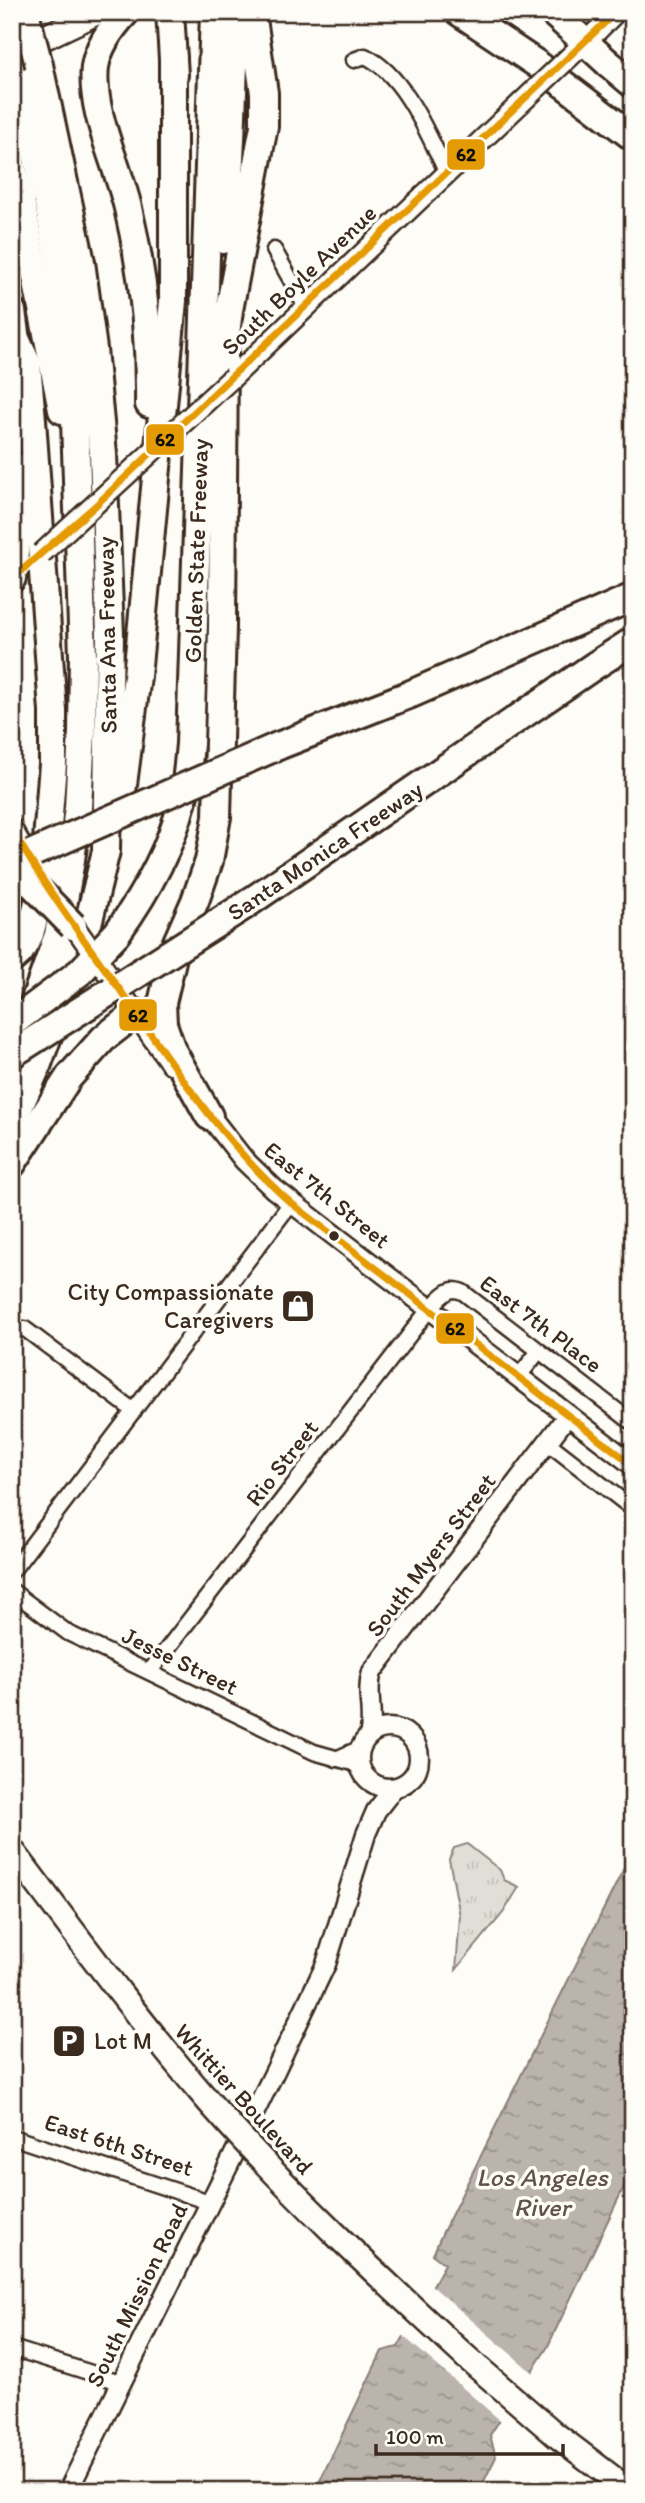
<svg xmlns="http://www.w3.org/2000/svg" width="645" height="2503" font-family="Itim,sans-serif">
	<defs>
		<pattern id="park-tufts" width="24" height="20" patternUnits="userSpaceOnUse" patternTransform="scale(1.75)"><rect width="24" height="20" fill="#e1ded7"/><path d="M3 7l-1-3M5 7V3M7 7l1-3M15 17l-1-3M17 17v-4M19 17l1-3" fill="none" stroke="#c2bfb8"/></pattern>
		<pattern id="water-ripples" width="26" height="14" patternUnits="userSpaceOnUse" patternTransform="scale(1.75)"><rect width="26" height="14" fill="#bbb4ad"/><path d="M2 4q2-2 4 0t4 0M15 11q2-2 4 0t4 0" fill="none" stroke="#99938c"/></pattern>
	</defs>
	<rect width="100%" height="100%" fill="#fdfcf7"/>
	<filter id="ink" filterUnits="userSpaceOnUse"><feTurbulence type="fractalNoise" baseFrequency=".0143" numOctaves="2"/><feDisplacementMap in="SourceGraphic" scale="14" xChannelSelector="R" yChannelSelector="G"/><feConvolveMatrix kernelMatrix="1 2 1 2 8 2 1 2 1" color-interpolation-filters="sRGB"/></filter>
	<g filter="url(#ink)">
		<path fill="url(#park-tufts)" stroke="#8e847a" stroke-width="2" d="M467,1844L500,1870L504,1880L519,1887L503,1913L456,1970L460,1916L449,1859L454,1848Z"/>
		<path fill="url(#water-ripples)" stroke="#887d74" stroke-width="2" d="M633,1850V2168L547,2348L490,2435L496,2457L479,2491H315L382,2351L398,2347L445,2264L433,2255L441,2236Z"/>
		<path fill="#fdfcf7" d="M430,2284L534,2374L502,2422L401,2334Z"/>
		<g fill="none" stroke-linecap="round" stroke-linejoin="round">
			<g stroke="#3b2a1e" stroke-width="19">
				<path id="minor" d="M354,60L365,56C405,75 428,135 447,173
					M274,250L306,307
					M12,1329H25L134,1411
					M519,1376L539,1351
					M547,1442L633,1509
					M12,1571L291,1203
					M12,1591L68,1633L314,1752L353,1763L362,1770
					M150,1671L404,1342C413,1331 440,1291 453,1290C457,1290 461,1291 464,1293L633,1423
					M336,1759L361,1748
					M12,2137L209,2202
					M12,2348L123,2383"/>
			</g>
			<g stroke="#3b2a1e" stroke-width="23">
				<path id="tertiary" d="M359 1758a30 30 0 1 1 60 0a30 30 0 1 1-60 0Z
					M369,1736C375,1714 365,1693 372,1672L568,1415
					M68,2491L275,2071L326,1964L366,1834L376,1811L394,1788"/>
			</g>
			<g stroke="#3b2a1e" stroke-width="24">
				<path id="secondary" d="M598,30L616,12
					M233,377L503,120
					M12,829L31,863
					M103,967L171,1064
					M201,1105L244,1160L274,1189L633,1465"/>
			</g>
			<g stroke="#3b2a1e" stroke-width="28">
				<path id="primary" d="M18,50L98,12
					M466,2357L556,2435L630,2491"/>
			</g>
			<g stroke="#3b2a1e" stroke-width="32">
				<g id="motorway">
					<path d="M126,12C112,27 98,46 95,67C90,111 118,165 128,208C143,272 150,338 149,404"/>
					<path d="M170,12L174,75"/>
					<path d="M459,12L537,64L633,137"/>
					<path d="M12,58L48,203L64,290L73,362L83,656L82,732L78,808L71,860L58,935L28,1019"/>
					<path d="M608,63L633,84"/>
					<path d="M12,167L19,191L62,410"/>
					<path d="M223,240C232,168 232,95 236,23L239,12"/>
					<path d="M12,311L18,356"/>
					<path d="M12,578L20,507L21,468"/>
					<path d="M278,746L411,694L633,597"/>
					<path d="M121,800L137,676L173,301V59"/>
					<path d="M244,906L594,666L633,641"/>
					<path id="s1" d="M117,933C145,894 170,850 182,803C187,784 188,763 190,744L214,12"/>
					<path d="M12,959L20,952L30,934L36,911L45,866L53,764V711L32,420L27,363L16,339"/>
					<path d="M209,1116L172,1050L163,1024L162,1003L176,944L195,901L209,861L217,817L222,627L224,351L229,310L264,126V93L252,12"/>
					<path d="M12,1123L36,1069L86,932L106,851L107,799L110,635L103,454L93,349L81,262L39,65"/>
					<path d="M12,1164L69,1077L104,1038L136,1013"/>
				</g>
			</g>
			<use href="#minor" stroke="#fdfcf7" stroke-width="14"/>
			<use href="#tertiary" stroke="#fdfcf7" stroke-width="18"/>
			<use href="#secondary" stroke="#fdfcf7" stroke-width="19"/>
			<use href="#primary" stroke="#fdfcf7" stroke-width="23"/>
			<use href="#motorway" stroke="#fdfcf7" stroke-width="26"/>
			<g stroke="#3b2a1e" stroke-width="24" stroke-linecap="butt">
				<path id="secondary-bridge" d="M503,120L598,30
					M41,554L233,377
					M67,916L103,967"/>
			</g>
			<g stroke="#3b2a1e" stroke-width="28" stroke-linecap="butt">
				<path id="primary-bridge" d="M12,1850C76,1935 139,2021 209,2102C289,2193 377,2275 466,2357"/>
			</g>
			<g stroke="#3b2a1e" stroke-width="32" stroke-linecap="butt">
				<path id="motorway-bridge" d="M25,12L39,65
					M552,12L608,63
					M12,862L278,746
					M12,868L28,880L73,926
					M12,1023L80,972L117,933
					M12,1054L244,906"/>
			</g>
			<use href="#secondary-bridge" stroke="#fdfcf7" stroke-width="19"/>
			<use href="#primary-bridge" stroke="#fdfcf7" stroke-width="23"/>
			<use href="#motorway-bridge" stroke="#fdfcf7" stroke-width="26"/>
			<g stroke="#fdfcf7" stroke-width="12">
				<path id="bus-1" d="M12,579L95,506L616,12
					M12,829C46,890 88,945 128,1001C178,1073 225,1145 291,1203L633,1465"/>
			</g>
			<use href="#bus-1" stroke="#e49a03" stroke-width="7"/>
		</g>
	</g>
	<defs>
		<g id="shop-square" transform="scale(1.75)"><rect x="-9" y="-9" width="18" height="18" rx="4" fill="#3b2a1e" stroke="#fdfcf7"/><path d="M-5-2.5h2.3a2.7 3.5 0 0 1 5.4 0H5L5.5 6h-11ZM-1.5-2.5h3a1.5 2.3 0 0 0-3 0Z" fill="#fff"/></g>
		<g id="parking-square" transform="scale(1.75)"><rect x="-9" y="-9" width="18" height="18" rx="4" fill="#3b2a1e" stroke="#fdfcf7"/><path d="M-3.5-5.5H1a3.5 3.5 0 0 1 0 7H-1V5.5H-3.5ZM-1-3.4V-.6H.8a1.4 1.4 0 0 0 0-2.8Z" fill="#fff"/></g>
	</defs>
	<g fill-rule="evenodd">
		<use href="#shop-square" x="298" y="1306"/>
		<use href="#parking-square" x="69" y="2041"/>
	</g>
	<circle fill="#3b2a1e" stroke="#fdfcf7" stroke-width="2.5" cx="334" cy="1236" r="6"/>
	<g text-anchor="middle" stroke-width="7" stroke-linejoin="round" paint-order="stroke">
		<g font-size="24" fill="#3b2a1e" stroke="#fdfcf7">
			<text transform="translate(299 280) rotate(-44)" y="8">South Boyle Avenue</text>
			<text dy="8" stroke="none"><textPath href="#s1" startOffset="399">Golden State Freeway</textPath></text>
			<text transform="translate(107 635) rotate(-91)" y="8">Santa Ana Freeway</text>
			<text transform="translate(325 851) rotate(-34)" y="8">Santa Monica Freeway</text>
			<text transform="translate(327 1195) rotate(39)" y="8">East 7th Street</text>
			<text transform="translate(541 1324) rotate(37)" y="8">East 7th Place</text>
			<text transform="translate(282 1463) rotate(-52)" y="8">Rio Street</text>
			<text transform="translate(431 1555) rotate(-53)" y="8">South Myers Street</text>
			<text transform="translate(180 1661) rotate(26)" y="8">Jesse Street</text>
			<text transform="translate(244 2099) rotate(48)" y="8">Whittier Boulevard</text>
			<text transform="translate(119 2145) rotate(18)" y="8">East 6th Street</text>
			<text transform="translate(137 2295) rotate(-64)" y="8">South Mission Road</text>
		</g>
		<g font-size="24" fill="#3b2a1e" stroke="#fdfcf7" text-anchor="end">
			<text x="274" y="1300">City Compassionate<tspan x="274" dy="28">Caregivers</tspan></text>
			<text x="94" y="2049" text-anchor="start">Lot M</text>
		</g>
		<g font-size="26" font-style="italic" fill="#615349" stroke="#fdfcf7">
			<text x="542" y="2186">Los Angeles<tspan x="542" dy="30">River</tspan></text>
		</g>
	</g>
	<g stroke="#fdfcf7" stroke-width="2.5">
		<rect x="446" y="138" width="40" height="33" rx="7" fill="#e49a03"/>
		<rect x="145" y="423" width="40" height="33" rx="7" fill="#e49a03"/>
		<rect x="118" y="998" width="40" height="34" rx="7" fill="#e49a03"/>
		<rect x="435" y="1312" width="40" height="33" rx="7" fill="#e49a03"/>
	</g>
	<g font-size="19" text-anchor="middle" font-weight="bold" fill="#111">
		<text x="466" y="161">62</text>
		<text x="165" y="446">62</text>
		<text x="138" y="1022">62</text>
		<text x="455" y="1335">62</text>
	</g>
	<rect width="645" height="2503" fill="none" stroke="#fdfcf7" stroke-width="42"/>
	<rect x="21" y="21" width="603" height="2461" fill="none" stroke="#3b2a1e" stroke-width="2.5" filter="url(#ink)"/>
	<path d="M376 2444v10h187v-10" fill="none" stroke="#3b2a1e" stroke-width="3.5"/>
	<text x="386" y="2444" font-size="21" fill="#3b2a1e" stroke="#fdfcf7" stroke-width="5" paint-order="stroke">100 m</text>
</svg>
